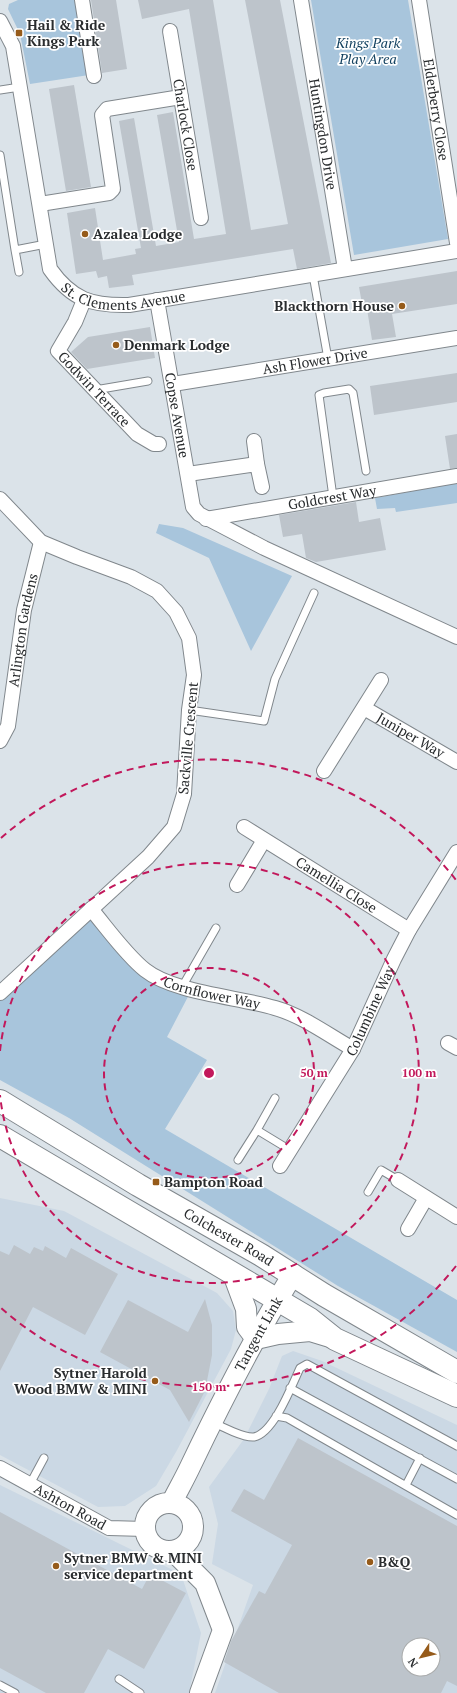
<svg xmlns="http://www.w3.org/2000/svg" width="457" height="1693" font-family="'PT Serif',serif">
	<rect width="100%" height="100%" fill="#dbe3e9"/>
	<path fill="#cbd8e4" fill-rule="evenodd" d="M0,1198L64,1211L217,1293L233,1311L236,1330L231,1349L176,1452L156,1486L125,1506L98,1507L0,1455Z
		M293,1351L322,1361L457,1425V1693H215L253,1585L212,1564L218,1524L209,1487L244,1439L269,1389L282,1356ZM409,1645H433V1669H409Z
		M0,1485L181,1574L201,1633L189,1693H0Z"/>
	<path fill="#a8c5dc" d="M18,0H76L89,75L30,84L20,34L8,9L9,4Z
		M311,0H408L448,239L354,255Z
		M457,483V503L396,512L395,508L377,509L375,498Z
		M159,524L183,528L292,576L251,651L209,558L156,533Z
		M91,909L145,970L192,989L167,1037L207,1060L165,1129L457,1300V1352L338,1286L69,1118L0,1080V993Z"/>
	<path fill="#bdc4cb" fill-rule="evenodd" d="M91,0H116L127,69L102,73Z
		M138,0H213L251,230L288,224L245,0H280L331,263L297,269L293,249L132,275L134,285L109,288L107,276L98,278L96,271L76,274L67,213L95,208L103,260L136,254L135,249L141,248L119,121L134,118L156,246L179,242L157,115L173,112L194,239L226,234L189,9L142,19Z
		M74,85L91,187L66,191L49,89Z
		M457,271V304L392,314L396,337L372,340L367,309H363L359,287Z
		M150,327L155,358L87,369L71,352L88,337Z
		M457,373V402L374,415L370,386Z
		M457,434V468L450,469L445,436Z
		M356,502L359,522L380,518L386,550L316,562L306,558L302,534L283,537L279,515Z
		M14,1245L30,1254L34,1247L43,1251L45,1246L66,1258L71,1248L118,1274L85,1335L33,1307L0,1371V1251L9,1255Z
		M205,1299L212,1325V1355L205,1391L189,1422L170,1390L100,1352L128,1300L188,1332Z
		M298,1438L457,1526V1686L447,1681L441,1693H279L224,1662L231,1641L259,1591L265,1594L292,1545L231,1511L244,1489L264,1500ZM409,1645H433V1669H409Z
		M0,1512L142,1589L150,1574L186,1593L144,1669L108,1649L84,1693H46L0,1668Z"/>
	<g fill="none" stroke-linecap="round" stroke-linejoin="round">
		<g stroke="#80878c" stroke-width="9">
			<path id="lane" d="M0,90L20,87
				M0,155L15,250
				M19,272L15,250L46,244
				M313,275L328,359
				M95,390L148,381
				M333,497L319,395L324,393L349,389L353,393L366,471
				M189,710L264,721L275,679L314,593
				M182,987L216,928
				M257,1130L275,1098
				M238,1160L257,1130L290,1150
				M368,1192L381,1170L398,1180
				M290,1388L457,1479
				M276,1416L287,1418L457,1515
				M213,1422C222,1427 244,1438 254,1437C274,1433 292,1385 300,1368L307,1364L457,1446
				M30,1484L44,1458
				M406,1485L420,1458
				M119,1679L140,1693
				M0,1685L15,1693"/>
		</g>
		<g stroke="#80878c" stroke-width="16">
			<g id="street">
				<path d="M82,0L94,76"/>
				<path id="s1" d="M301,0L345,269"/>
				<path id="s2" d="M419,0L457,243"/>
				<path id="s3" d="M0,21L13,46L50,269C72,300 92,306 129,305L457,251"/>
				<path id="s4" d="M170,31L201,218"/>
				<path d="M40,204L109,193L113,189L102,115L107,109L181,97"/>
				<path id="s5" d="M84,300L75,322L58,351L137,434L154,444H159"/>
				<path id="s6" d="M157,300L193,507L199,514L264,548L457,637"/>
				<path id="s7" d="M173,384L457,338"/>
				<path d="M254,441L257,464"/>
				<path d="M188,474L257,464L262,487"/>
				<path d="M0,499L41,542L77,557L131,577L157,591L176,612L189,638L194,675L189,710L184,794L174,827L148,857L0,993"/>
				<path id="s8" d="M206,519L457,476"/>
				<path id="s9" d="M364,708L457,762"/>
				<path id="s10" d="M0,741L8,726L24,610L41,542"/>
				<path d="M324,771L381,680"/>
				<path id="s11" d="M244,827L409,930"/>
				<path d="M237,885L264,840"/>
				<path id="s12" d="M91,909C107,928 126,955 145,970C174,993 239,997 275,1008C303,1016 328,1035 353,1049"/>
				<path d="M448,1043L457,1048"/>
				<path id="s13" d="M280,1166L353,1049L394,959L409,930L457,852"/>
				<path d="M398,1180L457,1217"/>
				<path d="M408,1229L426,1198"/>
				<path id="s14" d="M0,1468L109,1528L145,1529"/>
			</g>
		</g>
		<g stroke="#80878c" stroke-width="22">
			<g id="secondary">
				<path d="M233,1274L246,1309L247,1327L256,1339"/>
				<path d="M256,1339L278,1334L310,1331L333,1338"/>
				<path id="s15" d="M172,1502C178,1490 185,1478 191,1465C222,1400 255,1336 293,1274"/>
				<circle cx="169" cy="1527" r="24"/>
				<path d="M173,1551L205,1583L223,1630L200,1693"/>
			</g>
		</g>
		<g stroke="#80878c" stroke-width="24">
			<g id="highway">
				<path id="s16" d="M0,1101L138,1185L261,1255L324,1295L457,1372"/>
				<path d="M0,1136L310,1319L335,1339L457,1396"/>
			</g>
		</g>
		<use href="#lane" stroke="#fff" stroke-width="7"/>
		<use href="#street" stroke="#fff" stroke-width="14"/>
		<use href="#secondary" stroke="#fff" stroke-width="20"/>
		<use href="#highway" stroke="#fff" stroke-width="22"/>
	</g>
	<g fill="none" stroke="#c2185b" stroke-width="2" stroke-dasharray="7 5">
		<circle cx="209" cy="1073" r="105"/>
		<path d="M0 1051A210 210 0 1 1 0 1095"/>
		<path d="M456 1266A314 314 0 0 1 1 1308M1 838A314 314 0 0 1 456 880"/>
	</g>
	<g fill="#965b1a" stroke="#fff" stroke-width="1.5">
		<rect x="15" y="29" width="8" height="8" rx="2"/>
		<circle cx="85" cy="234" r="4"/>
		<circle cx="402" cy="306" r="4"/>
		<circle cx="116" cy="345" r="4"/>
		<rect x="152" y="1178" width="8" height="8" rx="2"/>
		<circle cx="155" cy="1381" r="4"/>
		<circle cx="370" cy="1562" r="4"/>
		<circle cx="56" cy="1566" r="4"/>
	</g>
	<g text-anchor="middle" stroke-width="3.5" stroke-linejoin="round" paint-order="stroke">
		<g font-size="14" font-weight="bold" fill="#292c2e" stroke="#fff" text-anchor="start">
			<text x="27" y="30">Hail &amp; Ride<tspan x="27" dy="16">Kings Park</tspan></text>
			<text x="93" y="239">Azalea Lodge</text>
			<text x="394" y="311" text-anchor="end">Blackthorn House</text>
			<text x="124" y="350">Denmark Lodge</text>
			<text x="164" y="1187">Bampton Road</text>
			<text x="147" y="1378" text-anchor="end">Sytner Harold<tspan x="147" dy="16">Wood BMW &amp; MINI</tspan></text>
			<text x="64" y="1563">Sytner BMW &amp; MINI<tspan x="64" dy="16">service department</tspan></text>
			<text x="378" y="1567">B&amp;Q</text>
		</g>
		<g font-size="14" font-style="italic" fill="#103f5e" stroke="#fff">
			<text x="368" y="48">Kings Park<tspan x="368" dy="16">Play Area</tspan></text>
		</g>
		<g font-size="14" fill="#292c2e" stroke="#fff">
			<text dy="5" stroke="none"><textPath href="#s2" startOffset="111">Elderberry Close</textPath></text>
			<text dy="5" stroke="none"><textPath href="#s4" startOffset="95">Charlock Close</textPath></text>
			<text dy="5" stroke="none"><textPath href="#s1" startOffset="136">Huntingdon Drive</textPath></text>
			<text dy="5" stroke="none"><textPath href="#s3" startOffset="339">St. Clements Avenue</textPath></text>
			<text dy="5" stroke="none"><textPath href="#s7" startOffset="144">Ash Flower Drive</textPath></text>
			<text dy="5" stroke="none"><textPath href="#s5" startOffset="110">Godwin Terrace</textPath></text>
			<text dy="5" stroke="none"><textPath href="#s6" startOffset="117">Copse Avenue</textPath></text>
			<text dy="5" stroke="none"><textPath href="#s8" startOffset="128">Goldcrest Way</textPath></text>
			<text dy="5" stroke="none"><textPath href="#s10" startOffset="114">Arlington Gardens</textPath></text>
			<text dy="5" stroke="none"><textPath href="#s9" startOffset="54">Juniper Way</textPath></text>
			<text transform="translate(188 738) rotate(-85)" y="5">Sackville Crescent</text>
			<text dy="5" stroke="none"><textPath href="#s11" startOffset="109">Camellia Close</textPath></text>
			<text dy="5" stroke="none"><textPath href="#s12" startOffset="153">Cornflower Way</textPath></text>
			<text dy="5" stroke="none"><textPath href="#s13" startOffset="180">Columbine Way</textPath></text>
			<text dy="5" stroke="none"><textPath href="#s16" startOffset="266">Colchester Road</textPath></text>
			<text dy="5" stroke="none"><textPath href="#s15" startOffset="189">Tangent Link</textPath></text>
			<text dy="5" stroke="none"><textPath href="#s14" startOffset="80">Ashton Road</textPath></text>
		</g>
	</g>
	<circle cx="209" cy="1073" r="6" fill="#c2185b" stroke="#fff" stroke-width="2"/>
	<g font-size="12" text-anchor="middle" font-weight="bold" fill="#c2185b" stroke="#fff" stroke-width="3.5" stroke-linejoin="round" paint-order="stroke">
		<text x="314" y="1077">50 m</text>
		<text x="419" y="1077">100 m</text>
		<text x="209" y="1391">150 m</text>
	</g>
	<g transform="translate(421 1657) rotate(235)"><circle r="19" fill="#ffffff" stroke="#a9abab"/>
	<path d="M0-3L7 15L0 10L-7 15Z" fill="#965b1a"/>
	<text y="-6" font-size="11" font-weight="bold" text-anchor="middle" fill="#292c2e">N</text>
	</g>
</svg>
